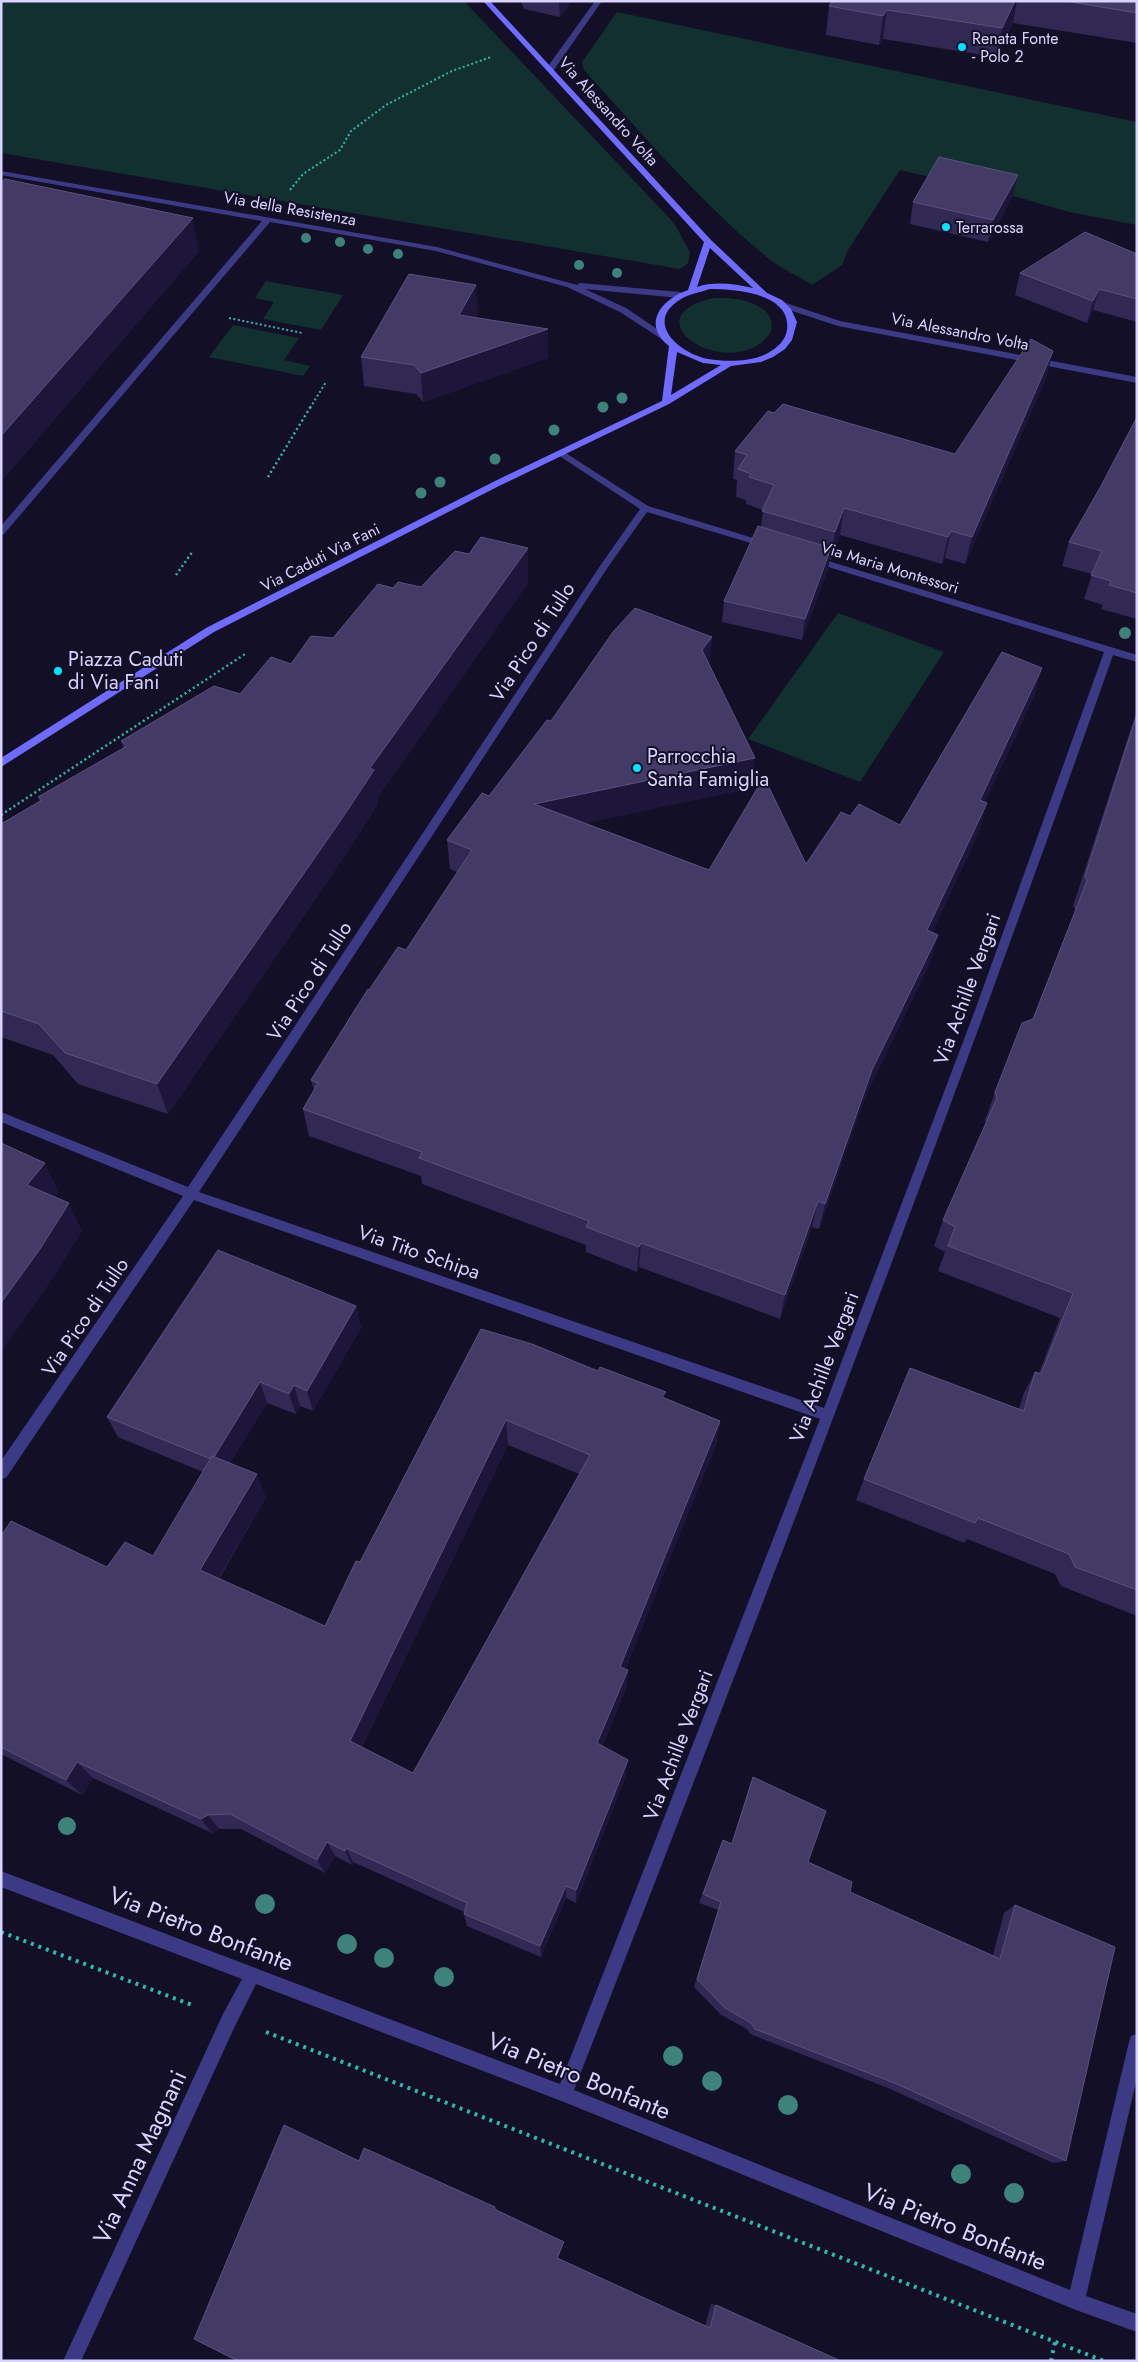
<svg xmlns="http://www.w3.org/2000/svg" width="1138" height="2362" font-family="Jost,sans-serif">
	<rect width="100%" height="100%" fill="#130f26"/>
	<path fill="#12302f" d="M1,1H464L674,223L690,252L688,263L680,269L1,153Z
		M617,12L1137,122V225L1069,212L1013,196L900,170L848,250L842,265L812,285C798,276 782,269 769,259C701,203 643,135 584,70L582,62Z
		M266,281L343,295L321,330L263,319L274,302L255,298Z
		M714,298C729,298 743,298 756,305C782,318 773,340 750,349C702,367 639,314 714,298Z
		M233,325L299,338L284,360L310,366L303,376L209,357Z
		M838,613L944,652L860,782L748,739Z"/>
	<g fill="none" stroke-linecap="round" stroke-linejoin="round">
		<path stroke="#2fb8b0" stroke-width="2" stroke-dasharray="2 2.5" stroke-linecap="butt" d="M290,190L303,174L340,150L351,131L386,105L452,71L491,57
			M229,318L302,333
			M310,408L326,382"/>
		<path stroke="#2fb8b0" stroke-width="2.5" stroke-dasharray="2 3" stroke-linecap="butt" d="M268,477L311,406
			M176,575L193,551
			M1,815L245,654"/>
		<path stroke="#2fb8b0" stroke-width="4" stroke-dasharray="3 5" stroke-linecap="butt" d="M1,1932L192,2005
			M266,2032L1104,2361
			M1051,2361L1055,2342"/>
		<path fill="#3d3a85" fill-rule="evenodd" d="M595,1H602L553,71H547L546,69Z
			M1,171L437,247L577,285L580,283L680,292L684,295L680,298L585,289L626,308L666,335L667,337L663,340L620,312L567,287L436,251L270,222L4,534L1,535V526L262,221L1,175Z
			M777,302H783L840,321L1137,377V383L838,326L777,306Z
			M561,450L648,506L770,543L772,545L767,548L647,512L608,567L199,1192L824,1408L974,1013L1104,652L809,561L807,559L809,557H815L1137,655V662L1113,655C943,1137 760,1614 574,2090L1070,2290L1129,2042L1131,2036L1137,2034V2078L1086,2296L1137,2314V2332L1076,2310L564,2102L256,1984L235,2026L81,2361H63L223,2014L242,1979L1,1887V1871L560,2084L820,1419L194,1200L6,1478L1,1479V1461L183,1196L1,1122V1112L188,1187L602,563L640,509L558,455L556,453Z"/>
		<path fill="#6f6bff" fill-rule="evenodd" d="M483,1H490L711,240L767,293L782,300L791,309L797,322L792,340L785,349L773,357L761,362L731,366L669,404L499,486L214,632L1,767V758L206,628L493,482L662,401L669,346C641,324 662,299 688,290L704,242ZM710,248L753,288C734,284 715,281 697,287ZM710,289C735,289 792,293 787,330C785,341 778,347 768,353C751,362 727,362 708,359C679,353 643,322 681,299C689,294 701,292 710,289ZM677,352L703,363L721,365L671,395Z"/>
	</g>
	<g fill="#3d827b">
		<circle cx="306" cy="238" r="5"/>
		<circle cx="340" cy="242" r="5"/>
		<circle cx="368" cy="249" r="5"/>
		<circle cx="398" cy="254" r="5"/>
		<circle cx="579" cy="265" r="5"/>
		<circle cx="617" cy="273" r="5"/>
		<circle cx="622" cy="398" r="5.5"/>
		<circle cx="603" cy="407" r="5.5"/>
		<circle cx="554" cy="430" r="5.5"/>
		<circle cx="495" cy="459" r="5.5"/>
		<circle cx="440" cy="482" r="5.5"/>
		<circle cx="421" cy="493" r="5.5"/>
		<circle cx="1125" cy="633" r="6"/>
		<circle cx="67" cy="1826" r="9"/>
		<circle cx="265" cy="1904" r="10"/>
		<circle cx="347" cy="1944" r="10"/>
		<circle cx="384" cy="1958" r="10"/>
		<circle cx="444" cy="1977" r="10"/>
		<circle cx="673" cy="2056" r="10"/>
		<circle cx="712" cy="2081" r="10"/>
		<circle cx="788" cy="2105" r="10"/>
		<circle cx="961" cy="2174" r="10"/>
		<circle cx="1014" cy="2193" r="10"/>
	</g>
	<path fill="#312854" fill-rule="evenodd" d="M521,1H572L560,17L524,9Z
		M832,1H1137V43L1013,23L996,57L883,39L879,45L826,35L829,6Z
		M1018,175L1013,196L988,242L910,224L913,202Z
		M1137,254V322L1093,310L1087,323L1015,295L1020,273Z
		M478,314L475,318L548,329V358L423,402L416,394L364,386L361,357Z
		M1053,351L1046,378L965,564L945,558L942,564L840,535L831,560L829,559L828,569L802,640L722,622L724,601L761,527L763,510L746,504V500L736,497L737,480L733,479L735,451L955,454Z
		M1137,417V619L1101,609L1103,605L1084,599L1092,574L1062,566L1069,542L1101,486Z
		M528,548V583L378,797V804L346,854L168,1114L78,1084L53,1055L1,1037V824L40,802L38,797L123,748L121,741L240,694L291,664L333,638L393,588L421,587L469,554Z
		M712,637L709,664L751,788L585,823L709,870L806,864L850,816L900,825L1042,668L1033,699L985,802L979,832L932,932L938,935L930,963L865,1097L819,1229L812,1227L780,1319L639,1267L637,1272L586,1252V1245L422,1184L421,1176L309,1136L303,1109L314,1091L311,1080L369,990L406,950L457,872L450,869L447,840L489,796L551,721Z
		M1137,710V1616L1061,1586L1055,1574L967,1539L964,1543L856,1500L864,1479L1019,1409L1023,1395L1035,1372L1039,1373L1060,1318L938,1271L945,1252L934,1246L943,1220L986,1123L985,1120L995,1092L1033,1019L1076,911L1073,906Z
		M356,1306L361,1328L313,1411L300,1406L296,1414L267,1403L230,1463L266,1497L219,1579L325,1626L360,1562L481,1329L598,1371L720,1421L716,1445L625,1669L628,1670L626,1689L602,1746L626,1776L576,1903L566,1898L541,1957L467,1926L464,1914V1912L353,1862L352,1865L335,1856L325,1873L241,1829H219L212,1833L93,1778L82,1795L1,1754V1536L107,1567L153,1556L203,1472L118,1437L107,1417ZM508,1445L579,1474L413,1773L362,1747Z
		M753,1777L808,1862L850,1892L993,1955L1004,1913L1015,1905L1066,2161L1053,2163L888,2088L750,2034L747,2029L721,2015L694,1987L718,1910L699,1903L723,1840L731,1844Z
		M359,2161L497,2209V2210L564,2242L558,2258L705,2326L711,2304L716,2305L841,2361H238Z"/>
	<path fill="#1d163a" d="M559,1H572L560,17Z
		M1015,1H1017L1013,23L996,57L1002,28Z
		M887,10L883,39L879,45L883,16Z
		M1018,175L1013,196L988,242L993,220Z
		M193,218L199,252L1,482V436Z
		M476,285L478,314L460,344L459,315Z
		M1099,289L1093,310L1087,323L1093,301Z
		M548,329V358L423,402L421,373Z
		M1053,351L1046,378L965,564L972,537Z
		M844,508L840,535L831,560L835,532Z
		M951,531L945,558L942,564L948,537Z
		M528,548V583L378,797V804L346,854L168,1114L157,1084L370,768Z
		M831,548L828,569L802,640L805,619Z
		M712,637L709,669L702,650Z
		M1042,668L1033,699L972,830L980,800Z
		M755,758L751,788L534,834V804Z
		M987,803L979,832L919,959L927,930Z
		M938,935L930,963L865,1097L819,1229L825,1204L872,1070Z
		M45,1163L59,1192L42,1214L27,1185Z
		M818,1201L812,1227L780,1319L785,1295Z
		M69,1203L82,1231L54,1277L1,1352V1303Z
		M641,1243L639,1267L637,1272L639,1247Z
		M356,1306L361,1328L313,1411L307,1391Z
		M260,1382L267,1403L221,1479L212,1459Z
		M294,1385L300,1406L296,1414L289,1394Z
		M506,1420L508,1445L357,1757L350,1741Z
		M720,1421L716,1445L619,1686L620,1667Z
		M257,1474L266,1497L211,1591L200,1570Z
		M628,1670L626,1689L596,1759L597,1743Z
		M628,1760L626,1776L576,1903V1890Z
		M77,1762L93,1778L82,1795L66,1780Z
		M208,1815L219,1829L212,1833L201,1819Z
		M327,1842L335,1856L325,1873L317,1860Z
		M346,1848L353,1862L352,1865L345,1851Z
		M566,1886V1898L541,1957L540,1946Z"/>
	<path fill="#433a66" stroke="#5a527e" fill-rule="evenodd" d="M832,1H1015L1002,28L887,10L883,16L829,6Z
		M1065,1H1137V13Z
		M939,157L1018,175L993,220L913,202Z
		M5,179L193,218L1,436V182Z
		M1085,232L1137,254V299L1099,289L1093,301L1020,273Z
		M409,274L476,285L459,315L548,329L421,373L414,365L361,357Z
		M1031,339L1053,351L972,537L951,531L948,537L844,508L835,532L762,511L774,485L749,477L751,474L738,469L747,455L735,451L768,411L774,413L783,404L955,454Z
		M1137,417V593L1109,585L1111,581L1091,575L1102,551L1069,542L1101,486Z
		M758,526L831,548L805,619L724,601Z
		M481,537L528,548L370,768L374,770L341,820L157,1084L65,1053L39,1024L1,1011V824L42,800L38,797L127,746L121,741L214,686L240,694L271,657L291,664L311,636L333,638L378,584L393,588L398,582L421,587L455,551L469,554Z
		M635,608L712,637L702,650L755,758L534,804L709,870L764,777L806,864L841,812L850,816L859,804L900,825L1002,652L1042,668L980,800L987,803L927,930L938,935L872,1070L825,1204L818,1201L785,1295L641,1243L639,1247L586,1227L589,1221L419,1158L422,1152L303,1109L318,1083L311,1080L368,989L369,990L398,947L406,950L472,850L447,840L482,793L489,796L547,720L551,721L613,632Z
		M1137,714V1590L1075,1567L1069,1554L978,1518L975,1523L864,1479L910,1368L1024,1411L1035,1372L1041,1374L1073,1293L948,1246L955,1227L943,1220L997,1098L995,1092L1022,1023L1033,1019L1087,881L1085,876Z
		M1,1143L45,1163L27,1185L69,1203L40,1249L1,1303Z
		M218,1250L356,1306L307,1391L294,1385L289,1394L260,1382L214,1457L212,1456L211,1459L107,1417Z
		M481,1329L532,1344L598,1371L600,1367L666,1392L662,1397L720,1421L620,1667L628,1670L597,1743L628,1760L576,1890L566,1886L540,1946L464,1914L467,1903L346,1848L345,1851L327,1842L317,1860L230,1814L208,1815L201,1819L77,1762L66,1780L1,1747V1536L11,1521L107,1567L125,1542L153,1556L212,1456L257,1474L200,1570L325,1626L356,1561L360,1562ZM506,1420L590,1455L413,1773L350,1741Z
		M753,1777L826,1811L808,1862L852,1882L850,1892L1000,1959L1015,1905L1115,1947L1066,2161L897,2084L755,2029L751,2023L725,2008L697,1979L721,1902L703,1894L723,1840L732,1844Z
		M284,2125L359,2161L364,2148L495,2207L494,2209L564,2242L557,2258L710,2328L716,2305L841,2361H238L194,2339Z"/>
	<g fill="#00e5ff" stroke="#130f26" stroke-width="2">
		<circle cx="962" cy="47" r="5"/>
		<circle cx="946" cy="227" r="5"/>
		<circle cx="58" cy="671" r="5"/>
		<circle cx="637" cy="768" r="5"/>
	</g>
	<g text-anchor="middle" stroke-width="4" stroke-linejoin="round" paint-order="stroke">
		<g font-size="16" fill="#d9d4ff" stroke="#130f26" text-anchor="start">
			<text x="972" y="44">Renata Fonte<tspan x="972" dy="18">- Polo 2</tspan></text>
			<text x="956" y="233">Terrarossa</text>
		</g>
		<g font-size="16" fill="#d9d4ff" stroke="#130f26">
			<text transform="translate(609 111) rotate(48)" y="6">Via Alessandro Volta</text>
			<text transform="translate(290 208) rotate(10)" y="6">Via della Resistenza</text>
			<text transform="translate(960 331) rotate(11)" y="6">Via Alessandro Volta</text>
			<text transform="translate(320 557) rotate(-27)" y="6">Via Caduti Via Fani</text>
			<text transform="translate(890 567) rotate(17)" y="6">Via Maria Montessori</text>
		</g>
		<g font-size="20" fill="#d9d4ff" stroke="#130f26">
			<text transform="translate(532 642) rotate(-57)" y="7">Via Pico di Tullo</text>
			<text transform="translate(309 981) rotate(-57)" y="7">Via Pico di Tullo</text>
			<text transform="translate(967 989) rotate(-70)" y="7">Via Achille Vergari</text>
			<text transform="translate(419 1252) rotate(19)" y="7">Via Tito Schipa</text>
			<text transform="translate(85 1317) rotate(-56)" y="7">Via Pico di Tullo</text>
			<text transform="translate(824 1367) rotate(-69)" y="7">Via Achille Vergari</text>
			<text transform="translate(678 1745) rotate(-69)" y="7">Via Achille Vergari</text>
		</g>
		<g font-size="20" fill="#d9d4ff" stroke="#130f26" text-anchor="start">
			<text x="68" y="666">Piazza Caduti<tspan x="68" dy="23">di Via Fani</tspan></text>
			<text x="647" y="763">Parrocchia<tspan x="647" dy="23">Santa Famiglia</tspan></text>
		</g>
		<g font-size="24" fill="#d9d4ff" stroke="#130f26">
			<text transform="translate(201 1929) rotate(21)" y="8">Via Pietro Bonfante</text>
			<text transform="translate(579 2076) rotate(22)" y="8">Via Pietro Bonfante</text>
			<text transform="translate(140 2157) rotate(-65)" y="8">Via Anna Magnani</text>
			<text transform="translate(955 2227) rotate(22)" y="8">Via Pietro Bonfante</text>
		</g>
	</g>
	<rect width="1138" height="2362" fill="none" stroke="#d9d4ff" stroke-width="5"/>
</svg>
